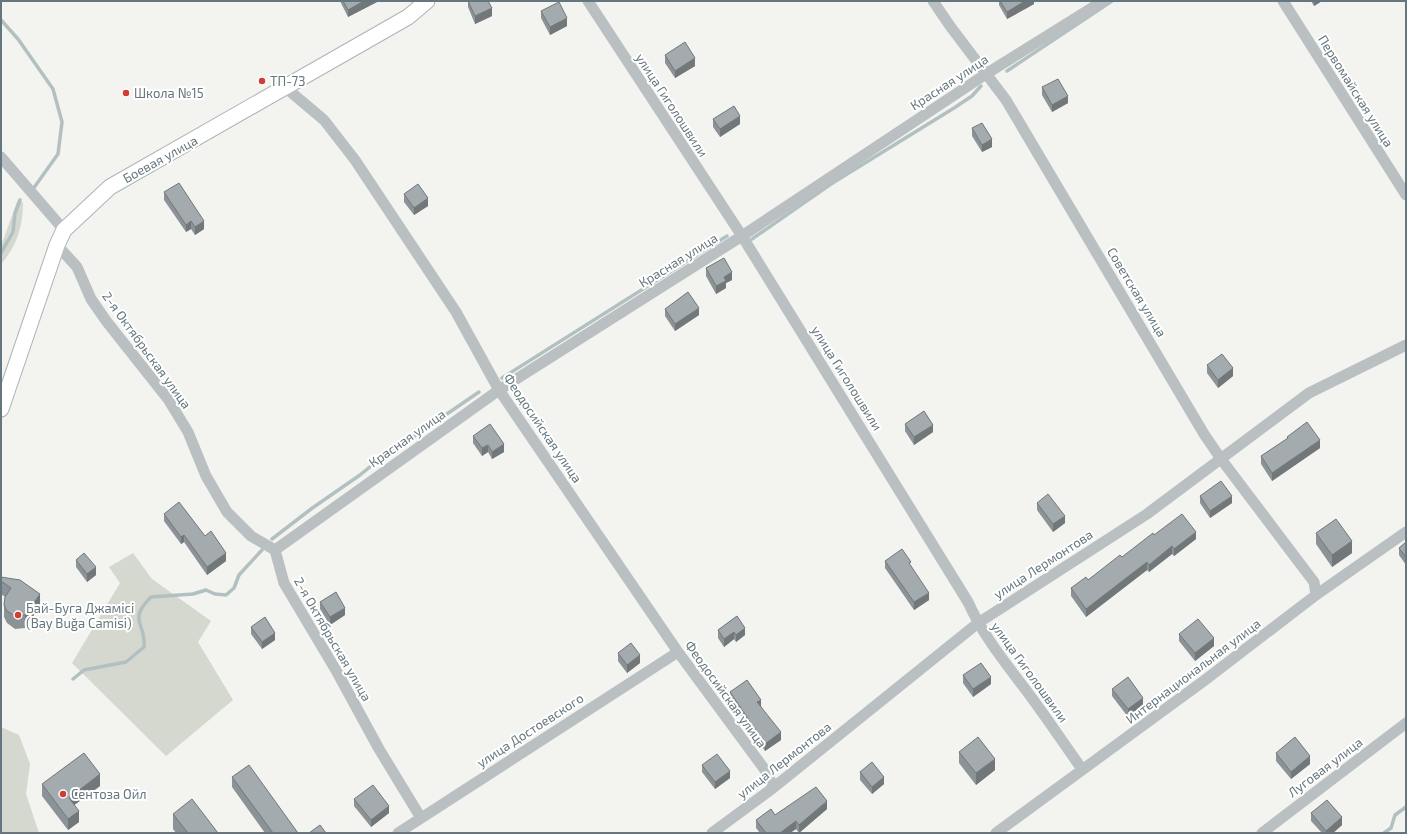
<svg xmlns="http://www.w3.org/2000/svg" width="1407" height="834" font-family="'Exo 2',sans-serif">
	<rect width="100%" height="100%" fill="#f3f3f0"/>
	<path fill="#d4d8cf" d="M17,202H23C23,226 17,246 1,264V246Z
		M133,553L152,579L211,621L198,642L233,700L166,756L72,663L120,583L109,567Z
		M1,727L19,735L30,764L26,794L39,833H1Z"/>
	<g fill="none" stroke-linecap="round" stroke-linejoin="round">
		<path stroke="#b3c0c2" stroke-width="3.5" d="M1,20L18,39L53,89L62,122L58,154L33,189
			M1007,71L1112,1
			M752,239L831,184L954,108L972,96L981,86
			M1,253L13,232L15,213L20,200
			M502,378L727,236
			M272,539L311,509L360,475L371,466L479,392
			M73,679L84,670L126,662L144,647C146,622 127,621 151,597L193,594L206,590L215,594L226,595L234,588L239,575L262,550
			M1384,833L1391,828L1395,815L1406,807"/>
		<g stroke="#adb3b6" stroke-width="17">
			<path id="secondary" d="M1,409L57,245L64,230L110,187L408,17L427,1"/>
		</g>
		<path stroke="#babfc1" stroke-width="11" d="M588,1L742,236L968,602C985,640 1010,668 1034,701C1051,724 1066,747 1082,769
			M933,1L950,26L1006,100L1204,434L1221,459L1314,582L1316,595
			M1283,1L1406,195
			M286,88L324,120L355,160L456,312L499,390L678,652L768,774L773,788
			M1,157L64,230
			M57,245L77,267L91,299L107,322L168,399L188,432L206,476L227,512L251,536L275,550L284,583L337,672L379,749L421,818
			M275,550L499,390L742,236L986,74L1103,1
			M398,833L678,652
			M712,833L773,788L978,623L1147,514L1309,393L1406,345
			M996,833L1205,680L1316,595L1406,532
			M1262,833L1406,723"/>
		<use href="#secondary" stroke="#fff" stroke-width="15"/>
	</g>
	<path fill="#8c9396" d="M340,1H377V2L348,17Z
		M468,1H488L492,16L475,24L468,7Z
		M999,1H1034V4L1007,19L999,5Z
		M1311,1H1322L1314,6Z
		M541,11L567,26L550,35L541,18Z
		M665,55L695,66L675,78L665,63Z
		M1042,87L1068,103L1052,112L1042,95Z
		M713,119L740,124L720,137L713,127Z
		M972,128L992,147L982,152L972,136Z
		M164,192L204,229L195,235L191,229L186,232L164,200Z
		M404,194L428,206L414,215L404,202Z
		M706,268L732,280L726,283V288L716,294L706,276Z
		M665,309L699,315L675,331L665,316Z
		M1207,365L1233,376L1218,388L1207,373Z
		M905,424L933,432L914,445L905,431Z
		M473,436L504,452L492,459L488,452L482,456L473,443Z
		M1287,437L1320,448L1272,481L1261,464V456L1287,439Z
		M1200,496L1232,503L1210,518L1200,503Z
		M1037,503L1065,523L1053,532L1037,510Z
		M164,514L226,561L207,575L184,542L181,544L164,521Z
		M1316,533L1352,553L1332,567L1316,544Z
		M1154,535L1196,539L1174,556L1172,554L1149,572L1147,570L1086,617L1071,596V588L1088,580L1122,557Z
		M1406,542V565L1399,555V548Z
		M76,560L96,575L87,582L76,567Z
		M885,561L911,566L929,600L914,610L885,568Z
		M1,577L40,606L25,628L15,629L7,623L4,617V605L5,597L1,594Z
		M320,602L345,615L330,625L320,609Z
		M737,616L745,635L736,642L734,639L724,647L718,638V630Z
		M251,627L275,640L262,649L251,634Z
		M1179,634L1214,646L1195,661L1179,641Z
		M618,653L640,663L627,673L618,661Z
		M963,675L991,684L973,697L963,683Z
		M1112,689L1143,705L1128,717L1112,696Z
		M730,692L761,706L781,740L765,751L730,700Z
		M959,752L995,770L976,785L959,763Z
		M1276,753L1310,764L1291,779L1276,761Z
		M702,765L730,778L715,789L702,772Z
		M860,772L884,784L872,794L860,780Z
		M232,777L298,833H265L232,787Z
		M42,784L100,786L74,805L79,822L68,830L42,796Z
		M354,799L389,813L371,827L354,806Z
		M827,809L799,833L796,829L790,833H760L756,828V820L775,815Z
		M1311,813L1342,825L1333,833H1322L1311,821Z
		M173,814L218,833H176L173,829Z"/>
	<path fill="#72787a" d="M364,1H377V2L348,17V10Z
		M1025,1H1034V4L1007,19V12Z
		M1314,1H1322L1314,6Z
		M492,8V16L475,24V16Z
		M567,18V26L550,35V27Z
		M695,58V66L675,78V71Z
		M1068,96V103L1052,112V105Z
		M740,116V124L720,137V129Z
		M992,139V147L982,152V145Z
		M428,198V206L414,215V208Z
		M191,221V229L186,232V225Z
		M204,221V229L195,235V227Z
		M732,272V280L726,283V288L716,294V286L724,277Z
		M699,308V315L675,331V324Z
		M1233,368V376L1218,388V380Z
		M933,425V432L914,445V437Z
		M1320,440V448L1272,481V473Z
		M504,444V452L492,459V452Z
		M488,445V452L482,456V448Z
		M1232,496V503L1210,518V511Z
		M1065,516V523L1053,532V524Z
		M1196,532V539L1174,556V549Z
		M184,535V542L181,544V537Z
		M1352,541V553L1332,567V555Z
		M1172,546V554L1149,572V565Z
		M226,553V561L207,575V567Z
		M1147,562V570L1086,617V609Z
		M96,567V575L87,582V574Z
		M929,593V600L914,610V602Z
		M40,594V606L25,628V615Z
		M345,608V615L330,625V617Z
		M745,628V635L736,642V635Z
		M734,632V639L724,647V639Z
		M275,633V640L262,649V642Z
		M1214,638V646L1195,661V653Z
		M640,655V663L627,673V665Z
		M991,677V684L973,697V689Z
		M1143,698V705L1128,717V709Z
		M761,700V707L757,702Z
		M781,732V740L765,751V744Z
		M1310,756V764L1291,779V772Z
		M995,759V770L976,785V773Z
		M730,771V778L715,789V782Z
		M100,774V786L69,809V798Z
		M884,777V784L872,794V787Z
		M827,801V809L799,833V825Z
		M389,806V813L371,827V820Z
		M79,811V822L68,830V819Z
		M1342,817V825L1333,833H1326V831Z
		M796,821V829L790,833H780Z"/>
	<path fill="#a3abae" stroke="#72787a" d="M343,1H364L348,10Z
		M468,1H488L492,8L475,16Z
		M1000,1H1025L1007,12Z
		M559,2L567,18L550,27L541,11Z
		M685,42L695,58L675,71L665,55Z
		M1058,79L1068,96L1052,105L1042,87Z
		M734,106L740,116L720,129L713,119Z
		M982,123L992,139L982,145L972,128Z
		M179,183L204,221L195,227L191,221L186,225L164,192Z
		M418,184L428,198L414,208L404,194Z
		M724,258L732,272L724,277L726,281L716,286L706,268Z
		M688,292L699,308L675,324L665,309Z
		M1222,354L1233,368L1218,380L1207,365Z
		M924,411L933,425L914,437L905,424Z
		M1307,422L1320,440L1272,473L1261,456L1288,438L1287,437Z
		M490,424L504,444L492,452L488,445L482,448L473,436Z
		M1221,481L1232,496L1210,511L1200,496Z
		M1048,494L1065,516L1053,524L1037,503Z
		M179,502L205,536L211,531L226,553L207,567L184,535L181,537L164,514Z
		M1182,514L1196,532L1174,549L1172,546L1149,565L1147,562L1086,609L1071,588L1086,577L1088,580L1120,555L1122,557L1153,533L1154,535Z
		M1336,519L1352,541L1332,555L1316,533Z
		M1406,542V557L1399,548Z
		M902,549L911,562L909,563L929,593L914,602L885,561Z
		M84,553L96,567L87,574L76,560Z
		M1,577L20,580L40,594L25,615L15,616L7,611L4,605L5,597L11,588L1,581Z
		M336,592L345,608L330,617L320,602Z
		M737,616L745,628L736,635L734,632L724,639L718,630Z
		M265,617L275,633L262,642L251,627Z
		M1198,619L1214,638L1195,653L1179,634Z
		M631,643L640,655L627,665L618,653Z
		M981,663L991,677L973,689L963,675Z
		M1128,677L1143,698L1128,709L1112,689Z
		M747,680L761,700L757,702L781,732L765,744L730,692Z
		M978,737L995,759L976,773L959,752Z
		M1295,737L1310,756L1291,772L1276,753Z
		M84,753L100,774L69,798L79,811L68,819L42,784Z
		M717,754L730,771L715,782L702,765Z
		M872,762L884,777L872,787L860,772Z
		M249,765L298,833H273L232,777Z
		M373,785L389,806L371,820L354,799Z
		M816,787L827,801L799,825L796,821L780,833H766L756,820L771,809L775,815Z
		M192,799L218,833H188L173,814Z
		M1327,800L1342,817L1326,831L1311,813Z
		M320,825L326,833H309Z"/>
	<g fill="#d03d33" stroke="#fff" stroke-width="1.5">
		<circle cx="262" cy="81" r="4"/>
		<circle cx="126" cy="93" r="4"/>
		<circle cx="18" cy="615" r="4"/>
		<circle cx="63" cy="794" r="4"/>
	</g>
	<g text-anchor="middle" stroke-width="4" stroke-linejoin="round" paint-order="stroke">
		<g font-size="13" fill="#65777e" stroke="#fff" text-anchor="start">
			<text x="270" y="86">ТП-73</text>
			<text x="134" y="98">Школа №15</text>
			<text x="26" y="613">Бай-Буга Джамісі<tspan x="26" dy="15">(Bay Buğa Camisi)</tspan></text>
			<text x="71" y="799">Сентоза Ойл</text>
		</g>
		<g font-size="13" fill="#65777e" stroke="#fff">
			<text transform="translate(949 82) rotate(-33)" y="5">Красная улица</text>
			<text transform="translate(1356 91) rotate(58)" y="5">Первомайская улица</text>
			<text transform="translate(672 105) rotate(57)" y="5">улица Гиголошвили</text>
			<text transform="translate(160 159) rotate(-29)" y="5">Боевая улица</text>
			<text transform="translate(678 260) rotate(-32)" y="5">Красная улица</text>
			<text transform="translate(1137 292) rotate(59)" y="5">Советская улица</text>
			<text transform="translate(147 350) rotate(54)" y="5">2-я Октябрьская улица</text>
			<text transform="translate(847 378) rotate(58)" y="5">улица Гиголошвили</text>
			<text transform="translate(543 428) rotate(56)" y="5">Феодосийская улица</text>
			<text transform="translate(407 438) rotate(-35)" y="5">Красная улица</text>
			<text transform="translate(1043 564) rotate(-33)" y="5">улица Лермонтова</text>
			<text transform="translate(333 639) rotate(60)" y="5">2-я Октябрьская улица</text>
			<text transform="translate(1193 671) rotate(-37)" y="5">Интернациональная улица</text>
			<text transform="translate(1030 672) rotate(54)" y="5">улица Гиголошвили</text>
			<text transform="translate(726 694) rotate(54)" y="5">Феодосийская улица</text>
			<text transform="translate(530 730) rotate(-33)" y="5">улица Достоевского</text>
			<text transform="translate(784 760) rotate(-38)" y="5">улица Лермонтова</text>
			<text transform="translate(1325 767) rotate(-37)" y="5">Луговая улица</text>
		</g>
	</g>
	<rect width="1407" height="834" fill="none" stroke="#65777e" stroke-width="4"/>
</svg>
